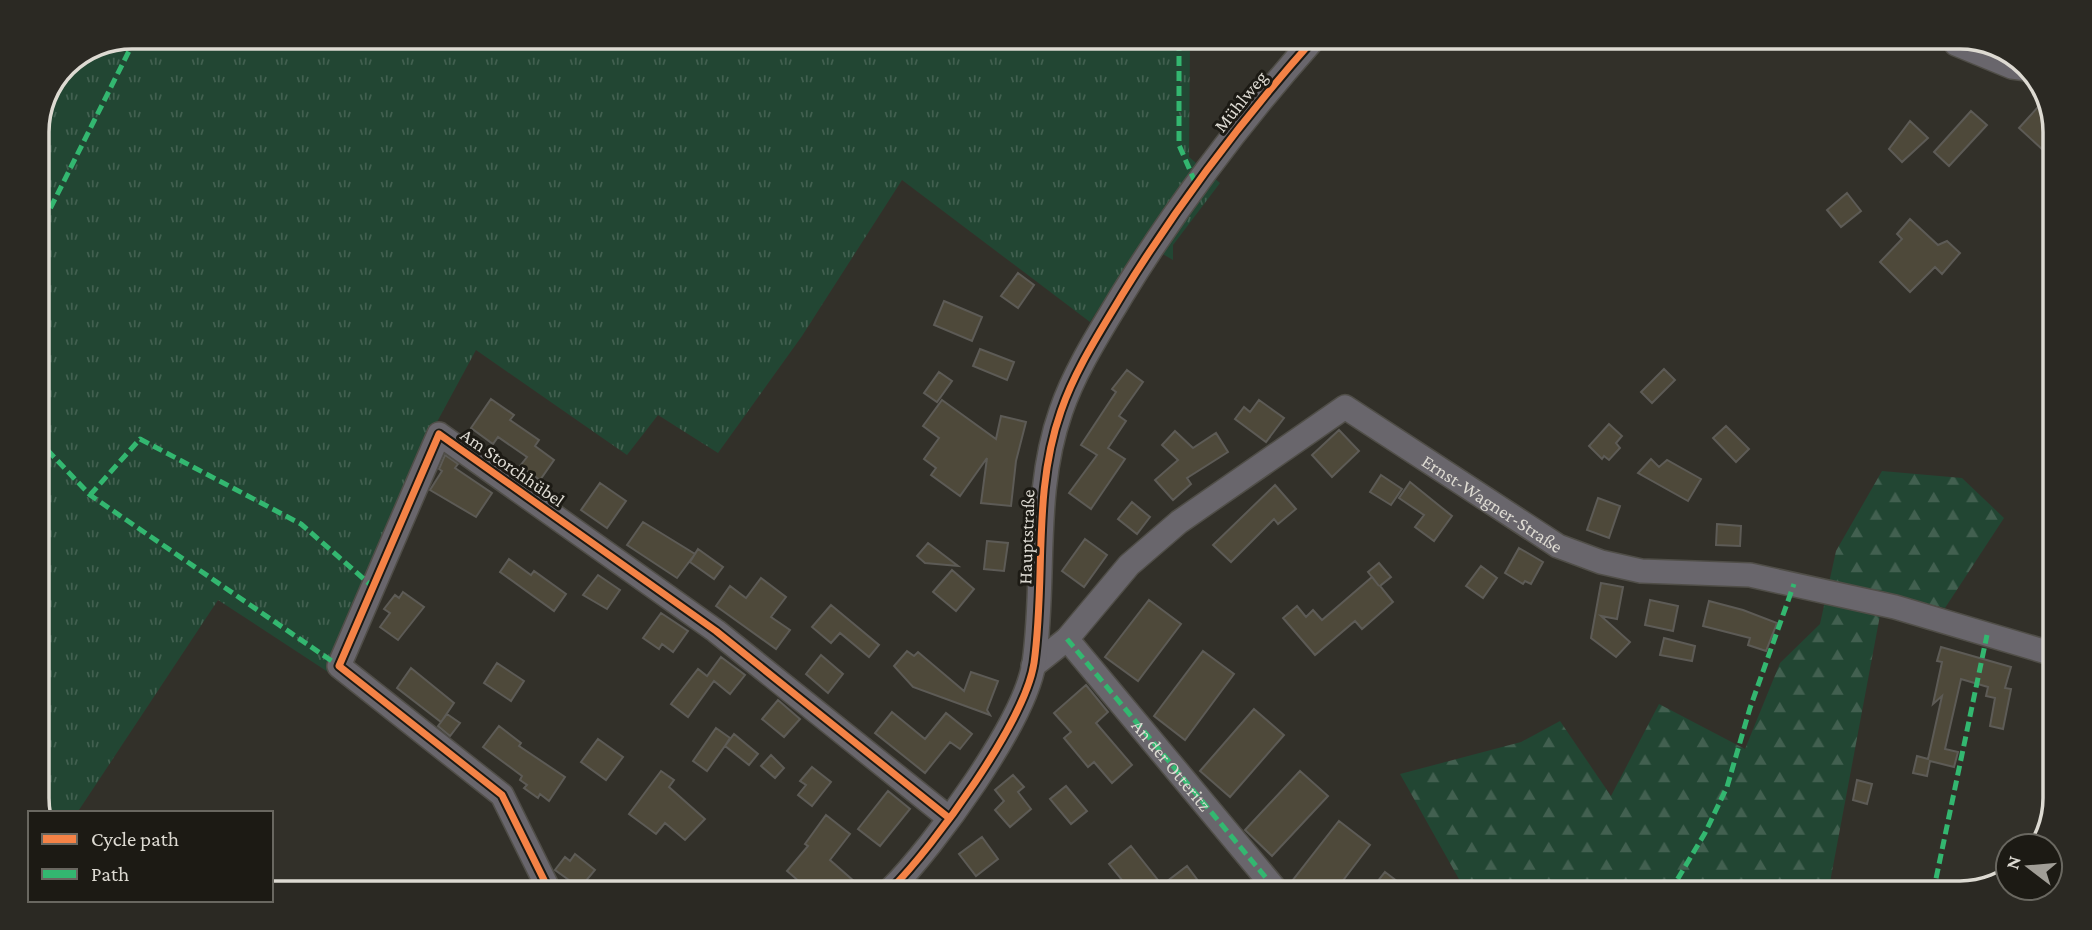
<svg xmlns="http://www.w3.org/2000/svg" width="2092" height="930" font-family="'Crimson Pro',serif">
	<defs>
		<pattern id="grass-tufts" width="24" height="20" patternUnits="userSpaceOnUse" patternTransform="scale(1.75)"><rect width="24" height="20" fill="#224633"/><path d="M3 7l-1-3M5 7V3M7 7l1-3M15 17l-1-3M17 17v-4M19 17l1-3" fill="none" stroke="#426050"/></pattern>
		<pattern id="forest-firs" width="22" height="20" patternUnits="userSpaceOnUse" patternTransform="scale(1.75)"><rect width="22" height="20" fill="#224633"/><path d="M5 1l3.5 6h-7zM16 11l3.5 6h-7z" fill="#426050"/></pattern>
	</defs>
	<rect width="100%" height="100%" fill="#323029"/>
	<path fill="url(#grass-tufts)" d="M132,37L1190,41L1189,157L1220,183L1173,245V260L1142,242L1090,322L902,180L802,336L718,453L658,415L627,455L476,350L431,433L328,672L218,600L77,813H47L37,804V126L65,64Z"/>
	<path fill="url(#forest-firs)" d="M1882,471L1962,478L2004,518L1945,608L1884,594L1828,893L1449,891L1460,881L1400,774L1521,742L1560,721L1611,796L1659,704L1745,749L1780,663L1820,624L1836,551Z"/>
	<path fill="#4e493a" stroke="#5d5b56" stroke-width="2" d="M2038,107L2055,126V136L2043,150L2019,128Z
		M1971,111L1987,125L1949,166L1934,152Z
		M1910,121L1928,138L1902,162L1889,149Z
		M1847,193L1861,211L1841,227L1827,210Z
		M1910,219L1938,245L1947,241L1960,253L1942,274L1935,267L1910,292L1880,262L1902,239L1897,234Z
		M1018,273L1034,285L1018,308L1001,296Z
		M944,301L982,317L972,341L934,325Z
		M980,349L1014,362L1007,380L973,366Z
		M1664,369L1675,380L1652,403L1641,392Z
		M1127,370L1143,382L1119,416L1126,421L1108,448L1125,459L1091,509L1069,493L1097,455L1081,445L1116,392L1112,389Z
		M939,372L952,381L937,402L924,393Z
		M491,399L514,415L510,420L539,440L535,446L554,460L540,480L520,466L527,457L498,437L493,444L471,428Z
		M942,400L996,439L1001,416L1026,422L1016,461L1011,506L981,503L987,458L960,496L931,475L936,468L924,459L939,438L923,426Z
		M1259,400L1284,418L1266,442L1235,419L1244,407L1250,412Z
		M1609,424L1622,436L1616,443L1620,448L1609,460L1604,456L1602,459L1589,446Z
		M1726,426L1749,449L1736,462L1713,438Z
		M1339,430L1359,451L1332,477L1312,455Z
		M1175,431L1193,448L1216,433L1228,452L1187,478L1191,484L1173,500L1155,480L1178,460L1162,445Z
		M445,455L458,464L455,468L492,493L476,517L430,490L442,471L439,469Z
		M1651,459L1659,467L1667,460L1701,479L1688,501L1638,473Z
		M1381,475L1402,489L1391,505L1370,492Z
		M1410,482L1452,516L1434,541L1415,527L1424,515L1399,498Z
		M600,483L626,501L607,528L581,510Z
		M1275,485L1296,509L1278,524L1274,519L1231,562L1213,545Z
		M1598,498L1620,506L1609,538L1587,530Z
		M1132,502L1150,517L1137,534L1118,519Z
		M643,522L695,554L677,578L627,545Z
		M1717,524L1741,526L1740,546L1716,545Z
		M1085,539L1107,555L1084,587L1062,571Z
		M987,541L1008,543L1004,571L984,569Z
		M928,543L958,566L925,563L917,556Z
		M1519,548L1543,562L1531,584L1525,581L1523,584L1505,573Z
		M698,549L723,567L714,579L690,562Z
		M509,559L531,575L534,571L566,594L554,611L500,572Z
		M1379,563L1391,577L1380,586L1393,602L1362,629L1355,621L1315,655L1283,618L1297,606L1306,617L1313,610L1322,620L1372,577L1379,586L1368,572Z
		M1481,566L1497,578L1483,598L1466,586Z
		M952,570L974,589L956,611L933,592Z
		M598,575L620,590L607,609L583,595Z
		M761,578L786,597L771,617L790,630L776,649L716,606L730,586L746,598Z
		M1601,583L1623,587L1617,619L1601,616L1630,642L1616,657L1591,638Z
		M403,592L424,607L398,640L380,627L390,613L384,609L395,595L399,598Z
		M1149,600L1181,624L1138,681L1105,657Z
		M1650,600L1678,606L1673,631L1645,625Z
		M1709,601L1743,610L1777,623L1766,651L1748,645L1750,638L1703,626Z
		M831,605L879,645L869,657L840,633L831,643L812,627Z
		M661,613L688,631L673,652L662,644L659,649L643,638Z
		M1664,638L1695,646L1692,661L1660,655Z
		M1941,647L2011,667L2005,688L2011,689L2003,729L1990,726L1995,698L1986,696L1988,687L1961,679L1945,749L1958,752L1954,767L1930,761L1927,776L1913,773L1917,756L1928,759L1942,696L1933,704L1942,662L1937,661Z
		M907,651L914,656L918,652L964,691L971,672L998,681L987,710L990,715L913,687L894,666Z
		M1203,651L1234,674L1185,740L1154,716Z
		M821,655L843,674L828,693L806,674Z
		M721,657L745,675L730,694L714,681L688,717L671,704L698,669L707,676Z
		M497,663L524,681L511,701L484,683Z
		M411,668L454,703L441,722L397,688Z
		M1086,685L1108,712L1096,723L1132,765L1112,783L1094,762L1088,767L1064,738L1071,732L1054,713Z
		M778,700L800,719L784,737L762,719Z
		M1254,709L1284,735L1230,797L1200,771Z
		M892,712L925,739L946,713L972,734L960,749L950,742L925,773L875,733Z
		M447,714L460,723L450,736L438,726Z
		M499,726L521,743L519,746L565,777L549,801L540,794L538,798L524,788L527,785L520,780L522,776L483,747Z
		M716,728L730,738L725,746L734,734L758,754L749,765L725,746L707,771L693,761Z
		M598,739L623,757L606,780L581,762Z
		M771,755L784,768L775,778L761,766Z
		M812,767L831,782L812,806L798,795L806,785L800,781Z
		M661,771L674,780L669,787L705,819L685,840L665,823L656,834L629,814Z
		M1300,771L1328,796L1272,856L1245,830Z
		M1013,775L1024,787L1018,792L1031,809L1010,827L995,810L1004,801L995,790Z
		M1857,780L1872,784L1867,804L1853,800Z
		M1066,786L1087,811L1071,824L1050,799Z
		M888,791L910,809L880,846L858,829Z
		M826,815L850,834L830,860L863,889H808L787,871L808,846L805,844Z
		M1339,821L1370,845L1335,891H1291L1289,885Z
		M982,837L998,859L976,876L959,854Z
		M1131,846L1162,885L1187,866L1205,890H1130L1109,864Z
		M575,854L595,870L580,888L555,870L565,857L570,861Z
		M1385,872L1410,891H1370Z"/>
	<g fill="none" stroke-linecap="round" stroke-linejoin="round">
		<g stroke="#504e48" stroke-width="26">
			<g id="minor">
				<path d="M1956,44L2012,67L2027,69"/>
				<path id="s1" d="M1067,639L1277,891"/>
				<path id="s2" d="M1033,666L1067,639L1129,565L1179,522L1345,407L1558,546L1601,562L1641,571L1750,575L1895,607L2050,653"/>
				<path d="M548,888L502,795L339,666L439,434L716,631L949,818"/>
				<path d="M891,889C934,846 1025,722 1034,663C1046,578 1032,493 1061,411C1075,370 1100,332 1122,295C1178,204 1241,121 1312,41"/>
			</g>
		</g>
		<use href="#minor" stroke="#69666c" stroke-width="23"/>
		<path stroke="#33b770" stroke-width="5" stroke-dasharray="10 5" stroke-linecap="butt" d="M1179,41V145L1195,182
			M37,235L136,37
			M37,439L90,495L339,666
			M90,495L140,439L301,524L373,587
			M1067,639L1277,891
			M1670,892L1705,833L1727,787L1750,708L1794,584
			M1933,893L1987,635"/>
		<g stroke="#1c1a14" stroke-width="11">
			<path id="cycleway" d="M548,888L502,795L339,666L439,434L716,631L949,818
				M891,889C934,846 1025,722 1034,663C1046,578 1032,493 1061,411C1075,370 1100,332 1122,295C1178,204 1241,121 1312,41"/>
		</g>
		<use href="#cycleway" stroke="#f48246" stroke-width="7"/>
	</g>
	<g text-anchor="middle" stroke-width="6" stroke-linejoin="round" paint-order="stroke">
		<g font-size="19" fill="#dddad2" stroke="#1c1a14">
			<text transform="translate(1240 101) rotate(-51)" y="7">Mühlweg</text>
			<text transform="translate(513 467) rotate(35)" y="7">Am Storchhübel</text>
			<text dy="7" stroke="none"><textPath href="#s2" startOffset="584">Ernst-Wagner-Straße</textPath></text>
			<text transform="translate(1026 537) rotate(-88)" y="7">Hauptstraße</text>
			<text dy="7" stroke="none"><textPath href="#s1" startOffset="164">An der Otteritz</textPath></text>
		</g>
	</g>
	<path d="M0 0H2092V930H0ZM132 49H1960A83 83 0 0 1 2043 132V798A83 83 0 0 1 1960 881H132A83 83 0 0 1 49 798V132A83 83 0 0 1 132 49Z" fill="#2b2923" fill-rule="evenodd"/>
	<path fill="none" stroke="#dddad2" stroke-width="3.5" d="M132 49H1960A83 83 0 0 1 2043 132V798A83 83 0 0 1 1960 881H132A83 83 0 0 1 49 798V132A83 83 0 0 1 132 49Z"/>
	<rect x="28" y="811" width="245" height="91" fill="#1c1a14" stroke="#696760" stroke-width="2"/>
	<rect x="42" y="834" width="35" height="10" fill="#f48246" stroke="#696760" stroke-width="2"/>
	<text x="91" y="846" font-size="21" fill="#dddad2">Cycle path</text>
	<rect x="42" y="869" width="35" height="10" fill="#33b770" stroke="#696760" stroke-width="2"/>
	<text x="91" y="881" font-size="21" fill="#dddad2">Path</text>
	<g transform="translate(2029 867) rotate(286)"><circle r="33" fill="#1c1a14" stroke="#696760" stroke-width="2"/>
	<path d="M0-5L12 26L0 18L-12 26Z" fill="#a19e97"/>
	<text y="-10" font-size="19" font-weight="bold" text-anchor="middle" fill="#dddad2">N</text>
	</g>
</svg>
